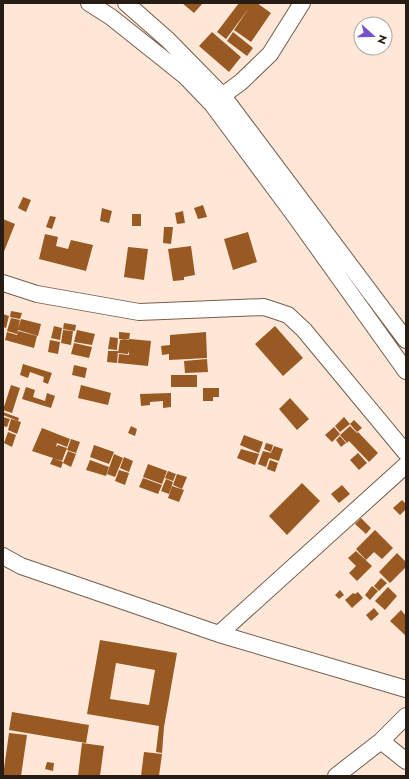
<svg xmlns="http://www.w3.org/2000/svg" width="409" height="779" font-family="Jost,sans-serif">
	<rect width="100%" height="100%" fill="#ffe7d7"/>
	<path fill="#985923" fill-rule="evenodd" d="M182,3H203L194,13Z
		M239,3H257L271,13L251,42L234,30L249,8L226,39L217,32Z
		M212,32L241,57L229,72L199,46Z
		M233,32L253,48L247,56L227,41Z
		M23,197L31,200L26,212L18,208Z
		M203,205L207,217L198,219L194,208Z
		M102,208L112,211L109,223L100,221Z
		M183,211L185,223L177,224L175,213Z
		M132,214H141V226H132Z
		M50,216L56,217L52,229L46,227Z
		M3,219L15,224L3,254Z
		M164,227H173L171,244L163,243Z
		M248,232L257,262L233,270L224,239Z
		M45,234L58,237L56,246L68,249L71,240L93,245L86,271L39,259Z
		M191,246L195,275L184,277V280L173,281L168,249Z
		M128,247L148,249L144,280L124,277Z
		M11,311L22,313L20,319L10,317Z
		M3,314L9,316L6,328L3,327Z
		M11,318L20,320L18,329L21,319L41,324L38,336L18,330L17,334L7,331Z
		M64,323L76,325L75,331L63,329Z
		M54,326L62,328L60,340L51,338Z
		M275,326L303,358L283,376L255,344Z
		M63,330L73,331L71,345L61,343Z
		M77,330L95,334L92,345L74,342Z
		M18,331L37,336L34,348L5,340L7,332L17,335Z
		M119,332L130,333L129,340L119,339Z
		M206,332L207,358L169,360V354L162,355L161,346L170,345V335Z
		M110,337L118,338L117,350L108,349Z
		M130,339L151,341L148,366L118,363L119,354L129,355V351L128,354L118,353L120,340Z
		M50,340L60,342L58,354L48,352Z
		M74,343L92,347L89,358L71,354Z
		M108,351H118L117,363L107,362Z
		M207,359L208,372L185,373L184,361Z
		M23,364L52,373L48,384L43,382L44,377L30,372L28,378L20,375Z
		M74,365L87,368L85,378L72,375Z
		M171,375H197V387H171Z
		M11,385L20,388L12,413L3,410Z
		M81,385L111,393L108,405L78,398Z
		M26,387L35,390L33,397L45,401L47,393L55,396L51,408L22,399Z
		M203,388H219V397H213V401H203Z
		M171,393V407L163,408V401L150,402V405L141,406L140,394Z
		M290,398L309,419L297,430L279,409Z
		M3,412L19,418L18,421L3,415Z
		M3,417L10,419L7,427L3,426Z
		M344,417L350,424L340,432L335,426Z
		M11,419L21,422L17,434L8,430Z
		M354,420L362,428L357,432L350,424Z
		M131,426L137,429L135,436L128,433Z
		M350,426L357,433L350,440L358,432L378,453L369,462L349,441L347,443L340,435Z
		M334,427L340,434L332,442L325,435Z
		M42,428L70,439L67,447L57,443L56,447L58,445L67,448L62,461L32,451Z
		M8,432L16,435L12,447L4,443Z
		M244,435L263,442L259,453L240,445Z
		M340,436L346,443L341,447L336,440Z
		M71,439L80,442L76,453L67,450Z
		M266,443L273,445L271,452L264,449Z
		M94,445L114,452L109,464L90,457Z
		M274,446L283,449L279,461L269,458L266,467L258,464L263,451L271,453Z
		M241,449L259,454L255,465L237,458Z
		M68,451L76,454L71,467L63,463Z
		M358,453L367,463L359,470L350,460Z
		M114,454L123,458L115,477L107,474Z
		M124,457L133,461L129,472L120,468Z
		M53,458L63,462L61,468L50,464Z
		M90,460L109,467L106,476L86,470Z
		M270,460L278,463L275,472L267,469Z
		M148,464L167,471L162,484L143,477Z
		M119,470L129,473L125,485L115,481Z
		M168,471L176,474L173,481L165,478Z
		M177,474L187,477L182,489L173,485Z
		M143,478L162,485L158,494L139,487Z
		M166,479L173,482L169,494L161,491Z
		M302,483L320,501L287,535L269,516Z
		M342,485L350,494L339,503L331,494Z
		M172,486L184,490L179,502L168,498Z
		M402,500L406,504V509L400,515L393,508Z
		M361,518L371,528L366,534L355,524Z
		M375,530L393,548L382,559L374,552L366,560L356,549Z
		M356,551L372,566L357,581L349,573L356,566L348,558Z
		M397,553L406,562V567L390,583L379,572Z
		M381,578L387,583L379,591L374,586Z
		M372,586L378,591L370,600L365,595Z
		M388,587L397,596L385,610L375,601Z
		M340,590L344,595L339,599L335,595Z
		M358,592L363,598L352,608L345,600L353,593L355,594Z
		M374,608L379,614L371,621L366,615Z
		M401,610L406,616V636L390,621Z
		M100,640L177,653L164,727L162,753L156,752L159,726L87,714ZM116,663L155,670L149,705L110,699Z
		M12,712L89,725L86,743L9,730Z
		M9,733L27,735L21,776H3Z
		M82,743L104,746L100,776H78Z
		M144,752L162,754L159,776H141Z
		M47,762L54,763L53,771L45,769Z"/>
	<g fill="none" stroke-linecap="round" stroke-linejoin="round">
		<g stroke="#775e4c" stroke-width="18">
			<path id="minor" d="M89,3L111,17L185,76L212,104L295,216L406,371
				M126,3L168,40L223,96L406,340
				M215,101L241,82L270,54L302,3
				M3,283L37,294L139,312L264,307L288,315L304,330L406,453
				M3,556L21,566L219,634L406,689
				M219,634L406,465
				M381,741L406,761
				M336,776L381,741L406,716"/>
		</g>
		<use href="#minor" stroke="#fff" stroke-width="16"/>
	</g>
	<rect width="409" height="779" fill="none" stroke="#271d15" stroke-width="8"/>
	<g transform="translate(373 36) rotate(111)"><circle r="19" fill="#ffffff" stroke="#a9a5a1"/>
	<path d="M0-3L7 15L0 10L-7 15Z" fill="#7452cb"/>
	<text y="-6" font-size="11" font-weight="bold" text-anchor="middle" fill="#271d15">N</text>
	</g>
</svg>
